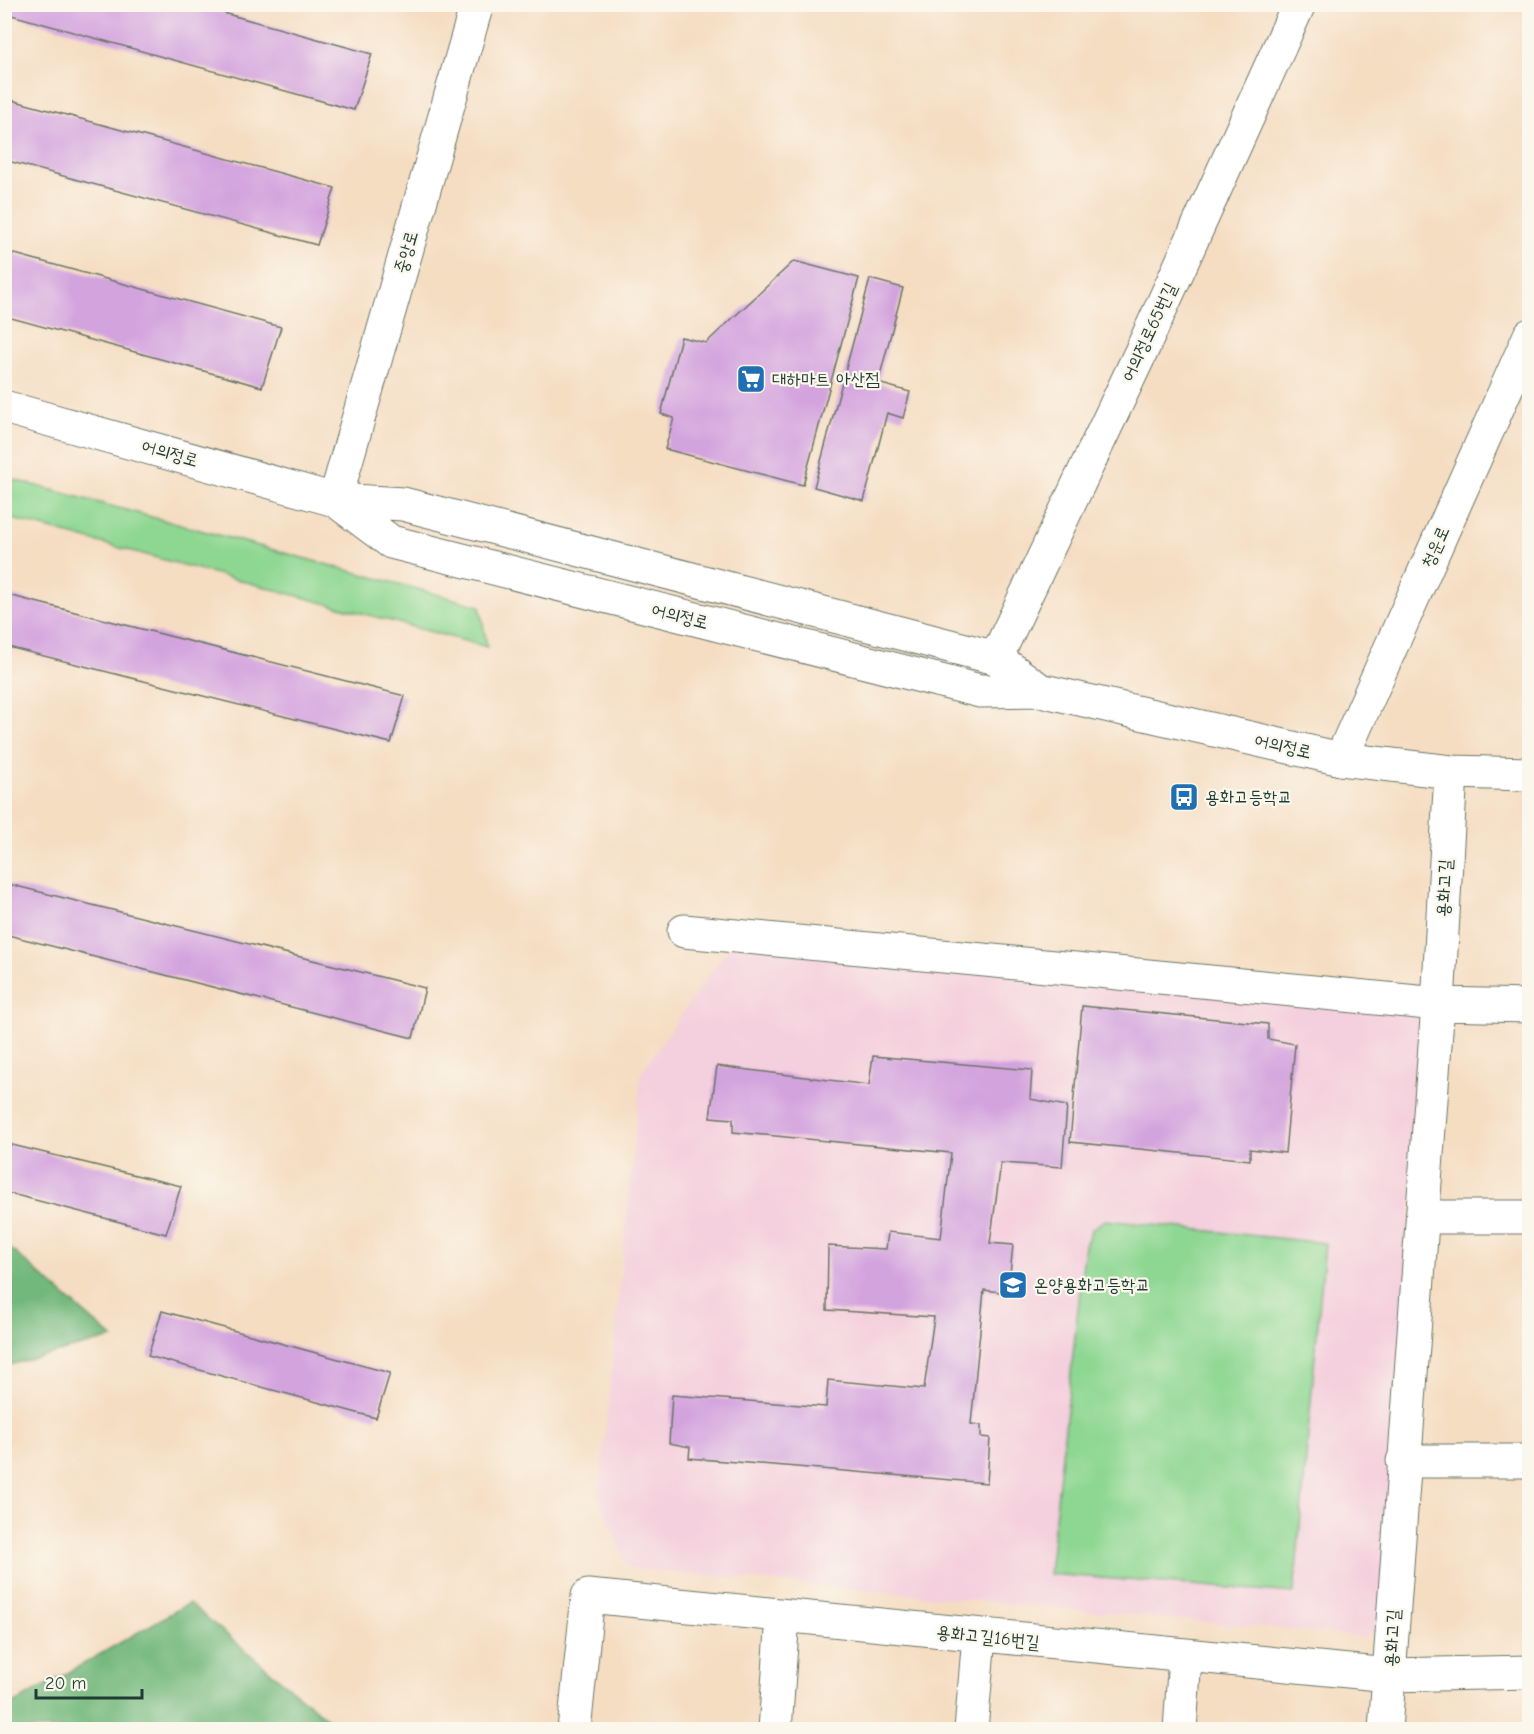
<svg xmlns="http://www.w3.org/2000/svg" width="1534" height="1734" font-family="'Comic Neue','Poor Story',sans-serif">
	<rect width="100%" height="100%" fill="#fbf7ec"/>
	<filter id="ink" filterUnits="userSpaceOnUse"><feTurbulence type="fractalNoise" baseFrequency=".0167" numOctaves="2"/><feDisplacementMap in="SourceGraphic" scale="12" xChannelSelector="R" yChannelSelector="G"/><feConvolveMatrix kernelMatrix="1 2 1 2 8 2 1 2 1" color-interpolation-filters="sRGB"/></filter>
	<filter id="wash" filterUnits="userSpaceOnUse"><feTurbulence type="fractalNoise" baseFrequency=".008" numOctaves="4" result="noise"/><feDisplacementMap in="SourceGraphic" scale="24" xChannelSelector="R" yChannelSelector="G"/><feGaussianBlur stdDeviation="1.35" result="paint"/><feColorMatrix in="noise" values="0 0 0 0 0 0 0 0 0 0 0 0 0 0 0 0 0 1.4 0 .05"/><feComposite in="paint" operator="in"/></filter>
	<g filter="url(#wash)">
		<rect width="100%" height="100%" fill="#f5ddc2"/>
		<path fill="#f4cfdd" d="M729,946L1396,1010L1422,1022L1386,1624L1364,1637L628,1568L599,1497L641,1073Z"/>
		<path fill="#8ed792" stroke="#568a63" stroke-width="1.5" d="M4,477L480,606L487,647L5,517Z
			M1105,1220L1325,1243L1294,1593L1049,1574L1085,1245L1092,1229Z"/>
		<path fill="#72b87c" stroke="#487a58" stroke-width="1.5" d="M5,1244L113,1338L5,1366Z
			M189,1603L339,1729H5V1717L10,1706Z"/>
		<g id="blocks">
			<path fill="#d3a3de" d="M4,4H191L372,54L354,110L4,13Z
				M4,98L335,188L317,245L4,160Z
				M4,251L281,327L262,387L4,316Z
				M794,261L859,278L803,485L665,449L674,418L661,414L681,337L706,343Z
				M870,279L903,288L878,383L910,392L903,418L887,413L864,501L814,487Z
				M4,594L405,696L391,743L4,646Z
				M4,883L425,988L413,1038L4,934Z
				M1082,1006L1268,1024V1039L1295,1044L1285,1153L1250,1149V1160L1070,1142Z
				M873,1056L1032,1070L1030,1099L1067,1106L1062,1167L1001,1163L990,1243L1013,1245L1008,1293L984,1290L971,1424L981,1425V1437L990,1438L987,1483L689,1458L690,1447L669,1443L672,1395L826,1407L828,1380L924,1389L934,1317L827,1310L828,1246L886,1249L888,1232L941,1238L951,1153L733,1132V1119L710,1117L717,1066L869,1085Z
				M4,1143L181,1186L166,1234L4,1192Z
				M162,1311L390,1373L376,1418L148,1356Z"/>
		</g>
	</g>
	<g filter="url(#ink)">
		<use href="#blocks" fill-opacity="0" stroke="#6a7566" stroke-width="1.5"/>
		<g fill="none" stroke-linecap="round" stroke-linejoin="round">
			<g stroke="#6a7566" stroke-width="35">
				<path id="minor" d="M335,500L477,4
					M996,658L1141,352L1299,4
					M1341,759L1530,335
					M684,931L1438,1004L1530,1006
					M1423,1217H1530
					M1403,1461H1530
					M574,1730L588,1596L1389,1675L1530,1672
					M775,1730L783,1616
					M971,1730L979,1636
					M1180,1730L1185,1657
					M1385,1730L1438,1004L1451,772"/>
			</g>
			<g stroke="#6a7566" stroke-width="35">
				<path id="major" d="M4,407L335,500L403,504L996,658L1040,690
					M335,500L391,542L980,691L1040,690L1341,759L1451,772L1530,774"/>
			</g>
			<use href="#minor" stroke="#fff" stroke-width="33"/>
			<use href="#major" stroke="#fff" stroke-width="33"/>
		</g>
	</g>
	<defs>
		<g id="supermarket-square" transform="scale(1.5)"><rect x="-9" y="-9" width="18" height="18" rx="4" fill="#1f6fb2" stroke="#fbf7ec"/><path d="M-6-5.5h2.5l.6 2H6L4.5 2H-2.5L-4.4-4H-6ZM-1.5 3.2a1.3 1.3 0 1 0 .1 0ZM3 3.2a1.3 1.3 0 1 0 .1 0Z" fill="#fff"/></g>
		<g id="bus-square" transform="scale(1.5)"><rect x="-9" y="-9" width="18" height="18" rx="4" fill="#1f6fb2" stroke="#fbf7ec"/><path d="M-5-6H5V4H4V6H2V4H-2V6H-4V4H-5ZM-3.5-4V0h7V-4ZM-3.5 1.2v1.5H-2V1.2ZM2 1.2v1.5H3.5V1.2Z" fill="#fff"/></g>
		<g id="school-square" transform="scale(1.5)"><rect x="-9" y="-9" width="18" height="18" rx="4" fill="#1f6fb2" stroke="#fbf7ec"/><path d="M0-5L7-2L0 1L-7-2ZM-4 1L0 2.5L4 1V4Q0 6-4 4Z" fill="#fff"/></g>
	</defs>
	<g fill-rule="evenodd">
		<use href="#supermarket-square" x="751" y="379"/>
		<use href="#bus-square" x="1184" y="797"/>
		<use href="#school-square" x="1013" y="1285"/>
	</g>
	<g text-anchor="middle" stroke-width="4.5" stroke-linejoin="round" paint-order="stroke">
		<g font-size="18" fill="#1f3d34" stroke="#fbf7ec">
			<text transform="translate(406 252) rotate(-74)" y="6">중앙로</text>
			<text transform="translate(1149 332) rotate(-65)" y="6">어의정로65번길</text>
			<text transform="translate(170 453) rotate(16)" y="6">어의정로</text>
			<text transform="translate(1435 547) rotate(-66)" y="6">청운로</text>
			<text transform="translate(680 616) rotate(14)" y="6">어의정로</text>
			<text transform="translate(1283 746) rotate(13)" y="6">어의정로</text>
			<text transform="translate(1444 888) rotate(-87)" y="6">용화고길</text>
			<text transform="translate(988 1637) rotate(6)" y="6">용화고길16번길</text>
			<text transform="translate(1392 1638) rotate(-87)" y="6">용화고길</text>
		</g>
		<g font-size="18" fill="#1f3d34" stroke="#fbf7ec" text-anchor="start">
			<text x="772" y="385">대하마트 아산점</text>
			<text x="1205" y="803">용화고등학교</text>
			<text x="1034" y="1291">온양용화고등학교</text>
		</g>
	</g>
	<rect width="1534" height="1734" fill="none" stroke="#fbf7ec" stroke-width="24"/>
	<path d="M36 1689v9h106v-9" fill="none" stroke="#1f3d34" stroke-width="3"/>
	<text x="45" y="1689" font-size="18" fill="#1f3d34" stroke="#fbf7ec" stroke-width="4.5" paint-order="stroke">20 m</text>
</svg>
